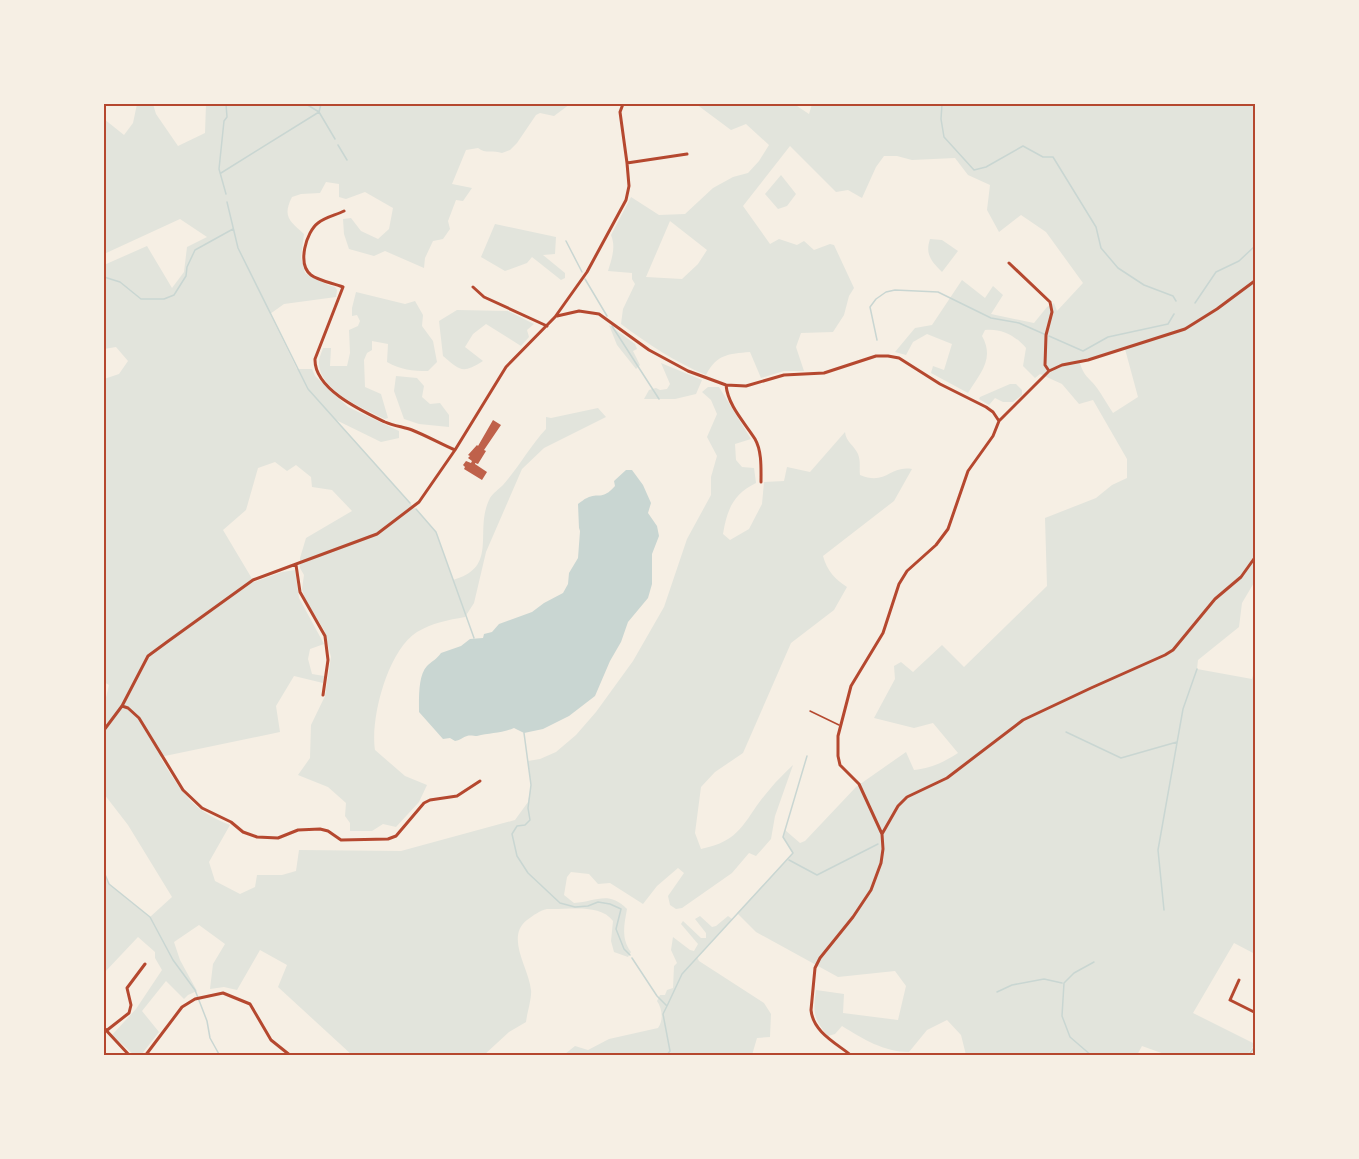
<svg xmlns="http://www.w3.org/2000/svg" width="1359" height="1159" font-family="'Exo 2',sans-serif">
	<rect width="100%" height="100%" fill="#f6efe4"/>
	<path fill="#e2e4dc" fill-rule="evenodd" d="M137,104H153L156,114L178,146L205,133L206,104H570L554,116L540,113L536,115L517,143L510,150L502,153C494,150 485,154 478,148L466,150L452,184L472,188L463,201L456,200L448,221L450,229L443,239L433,241L425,258L424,268L385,251L374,256L349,249L344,234L343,219L351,218L361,231L378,239L389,229L393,208L365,192L346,199L339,197V184L326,182L320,193L301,194L292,197C282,217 290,221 304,234L301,257L305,273L328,285L335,287L337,290L336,297L284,304L270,314L297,369H312L315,376L348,407L399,431V438L381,442L336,420L436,532L453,580C500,567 473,531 490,498C493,493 499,489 503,485C519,467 530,446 546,429V417L551,418L598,408L606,417L544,448L522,469L486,552L474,603L465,617C448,620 432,623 417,632C388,650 370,718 375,750L405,776L427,785L419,802L396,827L383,824L372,831H350V823L345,816L346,803L328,787L298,775L310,758L311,725L325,696L331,657L324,630L305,599L302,589L304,575L300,568V558L306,538L352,511L332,490L312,487L311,477L296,465L287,471L275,462L258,468L246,510L223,530L254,582L282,572L295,570L299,598L324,644L310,649L308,659L312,674L324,676L323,683L294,676L276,706L280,732L160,757C181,791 191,810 230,825L209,862L215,881L240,894L255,887L257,875H282L296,871L299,850L401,851L515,820L528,802L531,785L528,761L540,759L556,752L576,735L596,712L633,661L664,607L687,539L711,495V477L717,456L707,437L717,414L711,400L702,392L708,387H719L751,439L735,444L736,460L742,467L754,468L756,483C733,494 727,510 723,534L730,540L749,529L762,504L764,482L784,481L787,467L810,472L845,432C846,442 854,445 858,454C861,462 859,468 860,475C886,486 890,465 912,469L894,501L823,556C827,571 835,579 847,587L834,610L791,643L743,753L715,772L701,787L695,833L701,849C744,841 744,818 770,789C777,780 785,773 793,765L775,816L771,839L756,856L749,853L732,873L682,908L676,909L670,905L668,896L684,873L678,868L657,886L643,904L610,883L598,884L589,874L571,872L567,877L564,895L574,903C596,902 608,890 627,909C624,925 621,939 631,952L628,957L614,952L611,941L613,921C600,903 568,910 547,909C539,911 534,915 527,920C505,937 529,968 531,990C532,998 527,1013 526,1022L509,1032L484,1055H352L278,987L287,965L260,950L237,990L224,987L210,989L213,964L225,944L199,925L174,942L180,960L197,991L188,995L184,999L166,981L142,1011L159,1032L141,1055H134L112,1035L136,1009L162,970L155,958V952L138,937L104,973V872L109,884L150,917L172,897L128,825L104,794V706L109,685L104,682V379L119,374L128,361L116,347L104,349V265L147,246L172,288L184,272L187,247L207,237L180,219L104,254V119L124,135L133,123Z
		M696,104H794L809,114L812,104H1255V581L1242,603L1239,627L1198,660L1197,669L1252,679L1255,668L1256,906L1254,910L1256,911L1255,954L1234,943L1193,1013L1255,1044L1247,1055H1167L1142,1046L1137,1055H966L961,1035L947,1020L927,1030L909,1052C884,1052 863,1039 842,1026L835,1034L828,1036C813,1019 813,1011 816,990L844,994L843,1013L898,1020L906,986L895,971L838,977L756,932L737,913L793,853L783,837L785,830L800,843L805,841L856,787L906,752L914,770C932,768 944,762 958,753L933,723L914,728L874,718L895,679L894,666L901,662L913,672L942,645L964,667L1047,586L1045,518L1096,498L1112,485L1127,478V459L1093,400L1079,404L1062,384L1040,374L1035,378L1023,366L1026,348C1016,336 1001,328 985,330L982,336C995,359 980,373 968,393L931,373L933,366L944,370L952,344L927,334L913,342L906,355L895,352L915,328L932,325L962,280L985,298L993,286L1003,295L991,314L1034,323L1047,307L1054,303L1057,311L1083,283L1046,232L1021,215L999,232L987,210L990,185L968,175L955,158L912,160L897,156H884L876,167L862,198L848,190L836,192L790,146L743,206L770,244L779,239L797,245L804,241L814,250L830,244L834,245L854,288L849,296L844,315L833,332L801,333L796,347L804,371H784L761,378L750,352C728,354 717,354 706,375C675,362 648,344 621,324L623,309L635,284L632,279V273L608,271C612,258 616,247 611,235L631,197L659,215L685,214L713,188L733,177L748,173L759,161L769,145L746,124L731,130ZM670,221L707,250L698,264L682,279L646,277ZM1125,349L1138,397L1113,413C1107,404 1102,395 1097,388C1089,377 1084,377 1080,363Z
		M781,175L796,194L787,206L778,209L765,194Z
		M495,224L556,237L555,254L543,255L565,273V278L561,280L532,257L527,263L505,271L481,257Z
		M930,239L942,240L958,251L942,272C931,261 925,254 930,239Z
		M356,292L405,304L415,301L423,315L422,326L433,341L437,362L428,371C412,371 401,370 387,362L388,344L372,341V350L367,353L364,360L365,387L381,394L388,418L385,419C364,409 318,390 319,362C319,357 322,352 323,348H331L330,366H347L350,353L349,330L358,326L360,321L357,315L352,316V308Z
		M457,310L508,311L534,324L527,330L529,337L521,346L486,324L473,334L465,347L483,361C462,374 461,371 443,356L439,321Z
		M609,325L635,344L637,349L633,351L640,365L636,369L617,345Z
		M661,363L702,380L696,394L675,399H644L649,390L656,388L660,390L667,389L670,384Z
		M396,376L417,378L424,386L422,397L430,404L440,403L449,415V427L419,424L404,419L394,391Z
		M1010,384H1016L1022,390V395L1013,402H1003L995,398L989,405L979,399L980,397Z
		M700,916L712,927L716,926L728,916L732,919L697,957L699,961L764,1003L771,1014L770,1037L757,1038L752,1055H566L565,1054L575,1046L588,1050L609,1039L658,1028C664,1020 662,1008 657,1001L660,995H665L667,990L673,988L674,966L677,963L671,950L673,937L690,950L694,951L698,944L681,924L683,921L701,938H706V933L695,919Z"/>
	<path fill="#c9d6d2" d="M626,470H632L643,485L651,503L648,513L657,526L659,536L652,554V584L648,598L628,622L621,642L610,661L595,696L569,716L543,729L524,733L514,728C502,733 489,733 477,736C474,736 470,735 467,736C463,737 461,740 455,741L450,738L443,739L419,712C419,699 418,675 427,666C432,661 437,659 441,653L461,646L470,639L483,638L484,634L492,632L499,624L532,612L544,603L563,593L568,584L569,573L578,558L580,531L579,528L578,504C581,502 584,499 587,498C598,492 602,501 615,486L614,481Z"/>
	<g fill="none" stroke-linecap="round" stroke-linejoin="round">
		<path stroke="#c9d6d2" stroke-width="1.5" d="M306,104L319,112L335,139
			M942,104L941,119L944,137L974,170L986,167L1023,146L1043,157H1053L1096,227L1101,248L1118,268L1144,285L1173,296L1176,301
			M338,145L347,160
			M221,173L319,112L321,104
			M226,194L219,169L224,121L227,117L226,104
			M227,202L238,248L308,389L410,503
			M566,241L582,272
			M104,277L120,282L141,299H164L174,295L186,276L187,267L195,250L233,229
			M585,279L607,316
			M1195,303L1216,272L1239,261L1256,245
			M612,326L659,399
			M1049,336L1083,351L1108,337L1168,324L1174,314
			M877,340L870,307L876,299L886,292L895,290L938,292L991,318L1019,323L1044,334
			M416,509L436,532L474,638
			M1066,732L1121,758L1177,742
			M524,733L531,785L528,808L530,820L525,825L517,826L512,834L517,856L528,873L560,903L575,907L588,906L598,902L610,904L621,909L616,929L624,949L630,955
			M789,860L817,875L878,844
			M104,872L109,884L150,917L173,960L195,990L207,1021L210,1038L220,1056
			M1164,910L1158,850L1183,709L1197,669
			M632,958L657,996L667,1006L663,1014L670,1051L666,1056
			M997,992L1012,985L1044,979L1062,983
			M667,1006L682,974L793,853L783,837L807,756
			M1092,1056L1070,1037L1062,1016L1064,983L1074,973L1094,962
			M1248,1056L1256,1045"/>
	</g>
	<path fill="#bf614a" d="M493,420L501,425L484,450L486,451L478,464L475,463V464L487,472L482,480L464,469L465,467L463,465L466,461L471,463L472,461L468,458L470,456L468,455L477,445L478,446Z"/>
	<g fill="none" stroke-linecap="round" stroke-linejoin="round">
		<path stroke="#b5482f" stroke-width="1.5" d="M810,711L839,725"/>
		<path stroke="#b5482f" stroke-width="3" d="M627,163L687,154
			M344,211C336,215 325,217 318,223C306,232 297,264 311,275C319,281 333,283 343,287L315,359C314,389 362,411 385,422C394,426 404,427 412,430C427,436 441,444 455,450
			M1009,263L1050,302L1052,312L1046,335L1045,365L1049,371
			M473,287L484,297L547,326
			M557,316L579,311L599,314L649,350L688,371L726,385L746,386L784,375L824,373L876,356H888L899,358L940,384L986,407L993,412L999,421
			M726,385C728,406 745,423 755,439C762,451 761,469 761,482
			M999,421L1049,371L1062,365L1088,360L1185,329L1217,309L1256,280
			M296,565L300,592L325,636L328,660L323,695
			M122,706L128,708L139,718L183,790L202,808L231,822L243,832L257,837L278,838L298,830L320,829L328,831L341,840L388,839L396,836L424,803L430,800L457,796L480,781
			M104,730L122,706L148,656L167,642L253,580L377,534L419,502L455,450L506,367L555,317L587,272L626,200L629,186L627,163L620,112L623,104
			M882,834L898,806L907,797L947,778L1023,720L1091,688L1165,655L1173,650L1215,599L1241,577L1256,556
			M1239,980L1230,1000L1256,1013
			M104,1028L130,1056
			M106,1031L129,1013L131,1005L127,988L145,964
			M145,1056L182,1007L195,999L223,993L250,1004L271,1040L291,1056
			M852,1056C836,1043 813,1032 811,1010L815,968L820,958L853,917L871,890L881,863L883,849L882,834L859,784L840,765L838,756V736L851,686L883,633L899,584L907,571L936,545L948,529L968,471L993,436L999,421"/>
	</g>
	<rect width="1359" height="1159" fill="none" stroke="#f6efe4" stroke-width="210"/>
	<rect x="105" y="105" width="1149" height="949" fill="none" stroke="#b5482f" stroke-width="2"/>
</svg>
